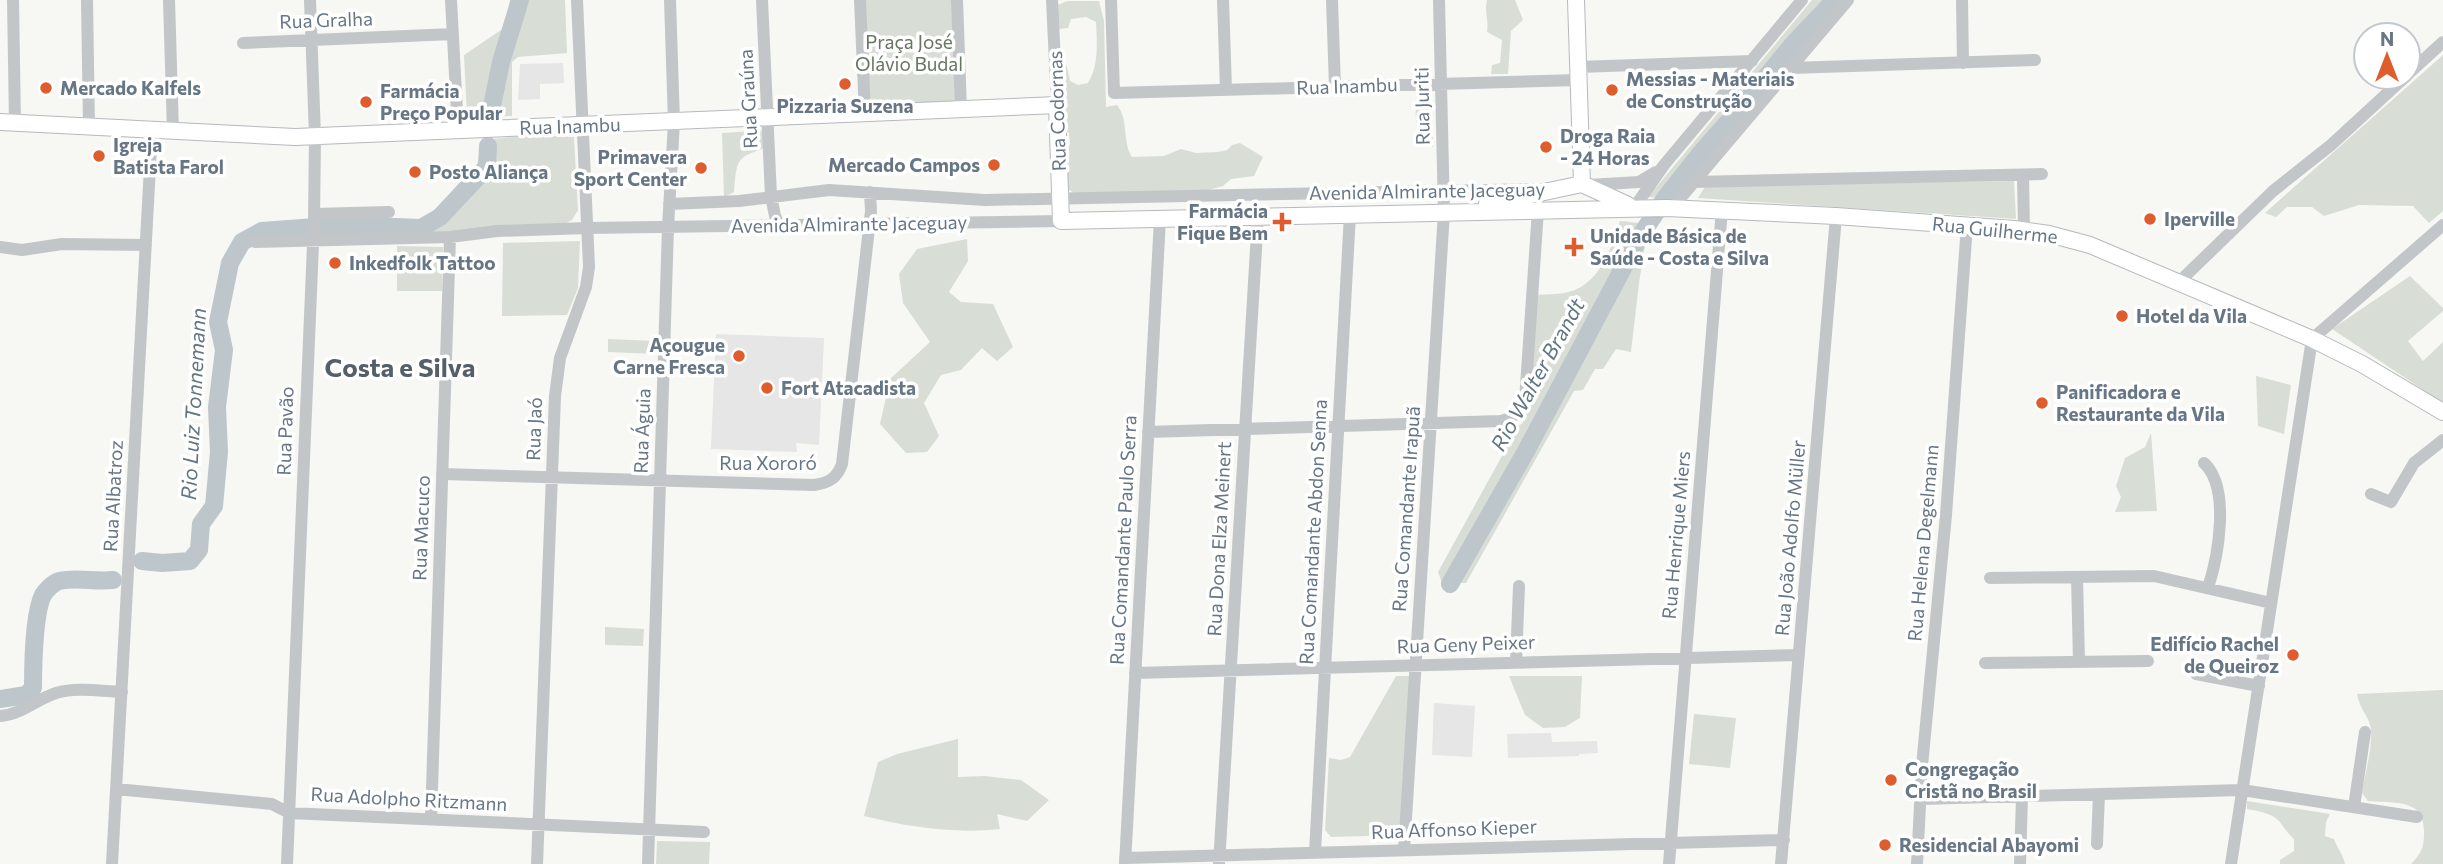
<svg xmlns="http://www.w3.org/2000/svg" width="2443" height="864" font-family="Commissioner,sans-serif">
	<rect width="100%" height="100%" fill="#f7f7f4"/>
	<path fill="#e5e6e5" d="M563,63L564,83L540,84V99L518,100L520,64Z
		M716,334L824,338L819,445L796,443L797,452L711,449Z
		M1434,703L1475,706L1472,757L1432,755Z
		M1551,733L1552,742L1597,741L1598,753L1579,754V756L1508,758L1507,734Z"/>
	<path fill="#d8ded5" d="M510,0H565L567,53L518,57L512,62V116L467,117L464,55L504,28Z
		M862,0H952L956,106L866,109Z
		M1487,0H1515L1523,20L1511,31L1508,74H1491L1492,65L1500,63L1502,40L1487,32C1489,20 1484,11 1487,0Z
		M1812,0H1838L1675,199L1648,197Z
		M1067,1H1099L1104,21L1106,107L1117,105C1129,120 1122,142 1132,157L1164,156L1181,149L1196,153L1217,152L1227,150L1232,145L1240,143L1263,157L1254,176L1231,179L1223,186L1201,192L1075,194L1067,188L1062,161L1070,144L1069,133L1062,128L1058,118C1071,95 1063,92 1060,68L1066,63L1070,81L1078,85L1088,83C1099,66 1097,42 1096,22L1086,17L1071,19L1068,28L1058,29V5Z
		M2443,55V211L2429,223L2413,206L2359,205L2324,216L2312,207H2287L2276,217L2265,213Z
		M1416,95L1430,97L1432,101L1433,147C1412,140 1416,113 1416,95Z
		M767,130L768,147C735,158 737,159 734,192L724,197L722,133Z
		M531,135L574,137L578,210L572,220L564,224L460,232L336,235L326,234L321,230L322,224L416,225L431,220L450,200L456,186L475,170L484,143L493,139Z
		M2014,181L2016,219L1698,198L1706,185Z
		M1620,221L1648,224L1649,221L1639,283L1631,352L1616,349L1603,369H1595L1583,390L1574,391L1466,583H1442L1438,572L1508,445L1513,427L1522,424L1529,404L1535,295C1547,294 1564,295 1575,290C1601,279 1612,247 1620,221Z
		M967,239L968,261L949,292L961,302L993,304L1013,347L997,361L982,348L961,370L941,375L924,403L939,436L927,452L906,453L880,424L890,379L930,342L903,303L899,274L917,249Z
		M580,241L578,288L567,315L502,316L503,243Z
		M397,246L443,247L442,291H397Z
		M2410,276L2443,308V311L2408,341L2423,361L2443,342V403L2332,329Z
		M608,339L656,341V354L608,352Z
		M2256,376L2291,385L2284,434L2258,426Z
		M2151,433L2157,511L2115,512L2121,497L2116,486L2125,458L2145,447Z
		M605,627L644,629L643,646L605,645Z
		M1396,676H1409L1415,680L1403,835L1331,837L1325,830L1329,758L1341,760L1350,757Z
		M1509,676H1582L1580,718L1565,727L1543,728L1525,715Z
		M2443,690V864H2411C2420,855 2424,848 2424,835C2426,797 2395,804 2368,801L2362,793C2365,773 2372,751 2371,731C2371,718 2360,711 2357,694Z
		M1694,714L1736,718L1730,768L1689,764Z
		M958,739V777L984,776L1021,780L1049,800L1027,821L997,814L1000,829C955,834 909,827 864,816L878,762L897,754Z
		M2247,801L2330,814L2326,822L2325,836L2334,839C2337,848 2343,854 2345,864H2280V860L2294,851V839C2287,833 2284,827 2279,821C2272,813 2257,811 2247,809Z
		M657,841L710,842L709,864H656Z"/>
	<g fill="none" stroke-linecap="round" stroke-linejoin="round">
		<path stroke="#bcc6cb" stroke-width="18" d="M490,116L501,62L520,0
			M142,561L162,563L190,561L199,550L201,524L214,506L219,452L217,407L224,350L218,322L230,263L242,242L262,231L342,225L421,228L440,217L487,167L488,146
			M1450,584L1525,453L1639,238L1666,197L1700,154L1736,113L1794,43L1835,0
			M0,699L26,695L33,688C33,666 34,613 43,595C46,590 53,583 59,581C77,577 94,582 113,580"/>
		<g stroke="#b5b9bd" stroke-width="18">
			<path id="major" d="M1576,0L1582,184
				M0,122L295,137L1057,105L1061,221L1667,208L1836,216L2014,229L2049,234L2090,245L2312,339L2362,364L2443,412
				M1487,204L1582,184L1628,205"/>
		</g>
		<path stroke="#c2c6c9" stroke-width="12" d="M13,0L15,123
			M87,0L89,127
			M169,0L173,132
			M451,0L458,131
			M762,0L771,196L775,216L779,225
			M860,0L865,114
			M957,0L961,109
			M1052,0L1057,105
			M1111,0L1114,93L1579,80
			M1223,0L1226,90
			M1332,0L1335,87
			M1962,0L1963,63
			M243,43L453,34
			M1578,67L1752,61
			M1791,68L2035,60
			M2408,74L2443,42
			M2023,175L2024,230
			M1694,182L2042,174
			M1588,185L1639,182L1656,172
			M669,204L739,201L829,190L985,200L1533,189
			M1634,208L1664,165L1802,0
			M1672,208L1848,0
			M314,214L389,212
			M255,242L450,237L497,231L587,228L1061,221
			M0,247L22,250L62,244L146,245
			M2179,282L2273,191L2331,145L2405,77
			M1148,432L1500,421C1513,418 1520,413 1525,401L1538,210
			M2204,463C2231,488 2218,557 2208,588
			M442,474L814,485C829,483 837,478 842,464L871,211L870,192
			M2371,494L2391,502L2414,463L2443,440
			M2077,577L2079,662
			M1990,578L2154,576L2271,603
			M1516,662L1519,586
			M1985,663L2148,661
			M1135,673L1799,655
			M2196,674L2259,686
			M0,716C20,715 37,699 56,693C76,687 100,691 122,692
			M116,789L272,804L289,813L704,832
			M1921,799L2242,790L2417,817
			M2354,807L2365,732
			M431,819L450,237
			M2097,844L2099,794
			M1404,850L1444,212L1439,0
			M1315,852L1350,214
			M1125,858L1784,840
			M112,864L152,130
			M287,864L314,221L315,136L310,0
			M537,864L555,396L560,358L586,287L589,267L577,0
			M648,864L668,227L674,122L670,0
			M1125,864L1160,219
			M1219,864L1258,216
			M1669,864L1722,209
			M1781,864L1836,216
			M1917,864L1922,766L1946,515L1967,225
			M2020,864L2022,796
			M2231,864L2312,339L2443,225"/>
		<use href="#major" stroke="#fff" stroke-width="16"/>
	</g>
	<g fill="#df5d2c" stroke="#fff" stroke-width="2.5">
		<circle cx="845" cy="84" r="7"/>
		<circle cx="46" cy="88" r="7"/>
		<circle cx="1612" cy="90" r="7"/>
		<circle cx="366" cy="102" r="7"/>
		<circle cx="1546" cy="147" r="7"/>
		<circle cx="99" cy="156" r="7"/>
		<circle cx="994" cy="165" r="7"/>
		<circle cx="701" cy="168" r="7"/>
		<circle cx="415" cy="172" r="7"/>
		<circle cx="2150" cy="219" r="7"/>
		<path d="M1278.5 211.5h7v7h7v7h-7v7h-7v-7h-7v-7h7z"/>
		<path d="M1570.5 236.5h7v7h7v7h-7v7h-7v-7h-7v-7h7z"/>
		<circle cx="335" cy="263" r="7"/>
		<circle cx="2122" cy="316" r="7"/>
		<circle cx="739" cy="356" r="7"/>
		<circle cx="767" cy="388" r="7"/>
		<circle cx="2042" cy="403" r="7"/>
		<circle cx="2293" cy="655" r="7"/>
		<circle cx="1891" cy="780" r="7"/>
		<circle cx="1885" cy="845" r="7"/>
	</g>
	<g text-anchor="middle" stroke-width="7" stroke-linejoin="round" paint-order="stroke">
		<g font-size="19" fill="#677684" stroke="#fff">
			<text transform="translate(326 20) rotate(-2)" y="7">Rua Gralha</text>
			<text transform="translate(1347 86) rotate(-2)" y="7">Rua Inambu</text>
			<text transform="translate(748 99) rotate(-93)" y="7">Rua Graúna</text>
			<text transform="translate(1422 106) rotate(-91)" y="7">Rua Juriti</text>
			<text transform="translate(1057 111) rotate(-92)" y="7">Rua Codornas</text>
			<text transform="translate(570 126) rotate(-2)" y="7">Rua Inambu</text>
			<text transform="translate(1427 191) rotate(-1)" y="7">Avenida Almirante Jaceguay</text>
			<text transform="translate(849 224) rotate(-1)" y="7">Avenida Almirante Jaceguay</text>
			<text transform="translate(1995 230) rotate(6)" y="7">Rua Guilherme</text>
			<text transform="translate(534 429) rotate(-88)" y="7">Rua Jaó</text>
			<text transform="translate(285 431) rotate(-88)" y="7">Rua Pavão</text>
			<text transform="translate(642 431) rotate(-88)" y="7">Rua Águia</text>
			<text x="768" y="470">Rua Xororó</text>
			<text transform="translate(113 496) rotate(-87)" y="7">Rua Albatroz</text>
			<text transform="translate(1406 509) rotate(-86)" y="7">Rua Comandante Irapuã</text>
			<text transform="translate(421 528) rotate(-88)" y="7">Rua Macuco</text>
			<text transform="translate(1313 532) rotate(-87)" y="7">Rua Comandante Abdon Senna</text>
			<text transform="translate(1676 535) rotate(-85)" y="7">Rua Henrique Miers</text>
			<text transform="translate(1790 538) rotate(-85)" y="7">Rua João Adolfo Müller</text>
			<text transform="translate(1219 539) rotate(-87)" y="7">Rua Dona Elza Meinert</text>
			<text transform="translate(1123 540) rotate(-87)" y="7">Rua Comandante Paulo Serra</text>
			<text transform="translate(1923 543) rotate(-85)" y="7">Rua Helena Degelmann</text>
			<text transform="translate(1466 644) rotate(-2)" y="7">Rua Geny Peixer</text>
			<text transform="translate(409 799) rotate(3)" y="7">Rua Adolpho Ritzmann</text>
			<text transform="translate(1454 829) rotate(-2)" y="7">Rua Affonso Kieper</text>
		</g>
		<g font-size="19" fill="#657761" stroke="#fff">
			<text x="909" y="49">Praça José<tspan x="909" dy="22">Olávio Budal</tspan></text>
		</g>
		<g font-size="19" font-weight="bold" fill="#677684" stroke="#fff" text-anchor="start">
			<text x="1626" y="86">Messias - Materiais<tspan x="1626" dy="22">de Construção</tspan></text>
			<text x="60" y="95">Mercado Kalfels</text>
			<text x="380" y="98">Farmácia<tspan x="380" dy="22">Preço Popular</tspan></text>
			<text x="845" y="113" text-anchor="middle">Pizzaria Suzena</text>
			<text x="1560" y="143">Droga Raia<tspan x="1560" dy="22">- 24 Horas</tspan></text>
			<text x="113" y="152">Igreja<tspan x="113" dy="22">Batista Farol</tspan></text>
			<text x="687" y="164" text-anchor="end">Primavera<tspan x="687" dy="22">Sport Center</tspan></text>
			<text x="980" y="172" text-anchor="end">Mercado Campos</text>
			<text x="429" y="179">Posto Aliança</text>
			<text x="1268" y="218" text-anchor="end">Farmácia<tspan x="1268" dy="22">Fique Bem</tspan></text>
			<text x="2164" y="226">Iperville</text>
			<text x="1590" y="243">Unidade Básica de<tspan x="1590" dy="22">Saúde - Costa e Silva</tspan></text>
			<text x="349" y="270">Inkedfolk Tattoo</text>
			<text x="2136" y="323">Hotel da Vila</text>
			<text x="725" y="352" text-anchor="end">Açougue<tspan x="725" dy="22">Carne Fresca</tspan></text>
			<text x="781" y="395">Fort Atacadista</text>
			<text x="2056" y="399">Panificadora e<tspan x="2056" dy="22">Restaurante da Vila</tspan></text>
			<text x="2279" y="651" text-anchor="end">Edifício Rachel<tspan x="2279" dy="22">de Queiroz</tspan></text>
			<text x="1905" y="776">Congregação<tspan x="1905" dy="22">Cristã no Brasil</tspan></text>
			<text x="1899" y="852">Residencial Abayomi</text>
		</g>
		<g font-size="21" font-style="italic" fill="#637780" stroke="#fff">
			<text transform="translate(1538 375) rotate(-61)" y="7">Rio Walter Brandt</text>
			<text transform="translate(194 404) rotate(-87)" y="7">Rio Luiz Tonnemann</text>
		</g>
		<g font-size="26" font-weight="bold" fill="#545f6a" stroke="#fff">
			<text x="400" y="377">Costa e Silva</text>
		</g>
	</g>
	<g transform="translate(2387 56)"><circle r="33" fill="#ffffff" stroke="#c2c8ce" stroke-width="2"/>
	<path d="M0-5L12 26L0 18L-12 26Z" fill="#df5d2c"/>
	<text y="-10" font-size="19" font-weight="bold" text-anchor="middle" fill="#677684">N</text>
	</g>
</svg>
